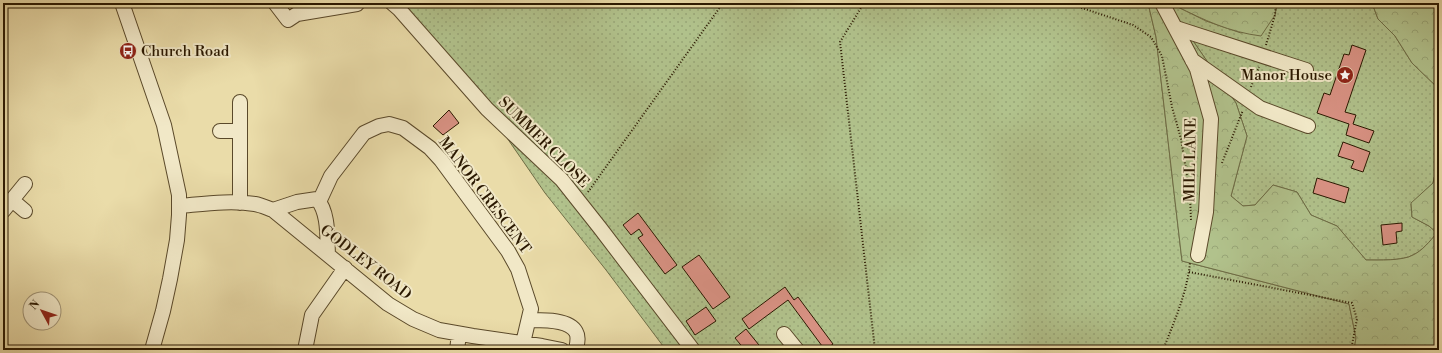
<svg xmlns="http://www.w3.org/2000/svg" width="1442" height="353" font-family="'Libre Bodoni',serif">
	<defs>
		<pattern id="grass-dots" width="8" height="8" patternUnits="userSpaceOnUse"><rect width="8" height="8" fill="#b1c28c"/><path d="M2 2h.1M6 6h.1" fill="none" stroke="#98a677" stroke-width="1.8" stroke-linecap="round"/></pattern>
		<pattern id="forest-crowns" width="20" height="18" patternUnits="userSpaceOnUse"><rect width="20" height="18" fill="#b1c28c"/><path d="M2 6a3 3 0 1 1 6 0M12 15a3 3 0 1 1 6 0" fill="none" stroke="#98a677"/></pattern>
	</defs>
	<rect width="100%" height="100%" fill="#eadca9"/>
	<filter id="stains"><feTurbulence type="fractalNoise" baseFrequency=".005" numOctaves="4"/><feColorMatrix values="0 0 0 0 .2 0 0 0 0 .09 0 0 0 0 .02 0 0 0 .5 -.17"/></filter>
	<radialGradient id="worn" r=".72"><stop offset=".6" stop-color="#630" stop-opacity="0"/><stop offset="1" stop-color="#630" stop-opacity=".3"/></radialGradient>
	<path fill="url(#grass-dots)" stroke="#6e6d46" d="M392,3H1148L1156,37L1182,261L1349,304L1356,338L1354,350H666L606,270L545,193L487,109Z
		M1277,3H1372L1378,19L1395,36L1412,63L1439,89V157L1433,183L1411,204L1412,217L1429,226L1437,233C1430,241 1422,251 1413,255C1403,261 1378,260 1366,260L1337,226L1311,215L1297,192L1273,185L1255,205L1243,206L1231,196L1247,136L1236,103L1171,9L1176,6L1206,21L1241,33L1275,15Z"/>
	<path fill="url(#forest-crowns)" stroke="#6e6d46" d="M1148,3H1277L1275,15L1261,36C1229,32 1204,20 1176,6L1171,9L1236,103L1247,136L1231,196L1243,206L1255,205L1273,185L1297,192L1311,215L1337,226L1366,260C1378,260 1403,261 1413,255C1422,251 1430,241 1437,233L1429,226L1412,217L1411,203L1433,183L1439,157V350H1354L1356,338L1349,304L1182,261L1156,37Z
		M1372,3H1439V89L1412,63L1395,36L1378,19Z"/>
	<path fill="#d99284" stroke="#2a1800" d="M1352,45L1366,50L1345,112L1356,115L1353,124L1374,131L1369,143L1346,135L1349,124L1317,113L1324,93L1330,95L1344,54L1349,55Z
		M449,110L459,123L443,135L433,126Z
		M1343,142L1370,152L1363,172L1351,168L1354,161L1338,156Z
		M1317,178L1349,188L1345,203L1313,193Z
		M638,213L677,265L665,274L638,238L643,235L639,229L631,235L623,225Z
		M1402,223V231L1396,232L1397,243L1383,245L1381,225Z
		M699,255L730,297L713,309L682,267Z
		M785,287L794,300L798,297L833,344L825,350L788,300L749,329L742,319Z
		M706,307L716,321L695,335L686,321Z
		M746,329L763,350H745L735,338Z"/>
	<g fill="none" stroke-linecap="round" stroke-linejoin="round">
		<g stroke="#5a492a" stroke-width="16">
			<path id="minor" d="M122,3L164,125L179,195V215L177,240L170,279L163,311L152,350
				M275,3L288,20L297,14L357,4
				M392,3L399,9L487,109L562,180L600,228L693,350
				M1162,3L1197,69L1211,119L1206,212L1198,255
				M1176,28L1306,70
				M1192,60L1260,108L1308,126
				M240,102V203
				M220,131H240
				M12,200L25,211
				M319,202L331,176L364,133L379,126L389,124L403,128L430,148L441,160L508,251L518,269L531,309L523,343
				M179,206C203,204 230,200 255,204C261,205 267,208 273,210L388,304L413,319L439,330L473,336L542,346L562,350
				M273,210L297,202L317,199C329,213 327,237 328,255
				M3,211L25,184
				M529,320C542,320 569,319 576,332C579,337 577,344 576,350
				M784,334L797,350
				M305,350L312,315L345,268
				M457,350L459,334"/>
		</g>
		<path stroke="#2a1800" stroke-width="2" stroke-dasharray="1 2" stroke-linecap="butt" d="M864,3L840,42L875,350
			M1067,3L1133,25L1151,37L1162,56L1172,107L1181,139L1190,195L1191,220
			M1266,45L1275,15L1276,3
			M1251,87L1259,67
			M1222,163L1243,110
			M588,192L723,3
			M1189,272L1352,303L1357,319L1351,350
			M1163,350C1174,322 1187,293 1190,263"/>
		<use href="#minor" stroke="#f1e8c7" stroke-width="14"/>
	</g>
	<defs>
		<g id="bus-disc" transform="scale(0.9)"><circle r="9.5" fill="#8f2418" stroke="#f1e8c7"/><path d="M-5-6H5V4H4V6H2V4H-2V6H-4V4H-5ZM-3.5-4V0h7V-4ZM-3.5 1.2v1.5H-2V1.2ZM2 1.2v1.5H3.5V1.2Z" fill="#fff"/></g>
		<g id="sight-disc" transform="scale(0.9)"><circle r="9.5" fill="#8f2418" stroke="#f1e8c7"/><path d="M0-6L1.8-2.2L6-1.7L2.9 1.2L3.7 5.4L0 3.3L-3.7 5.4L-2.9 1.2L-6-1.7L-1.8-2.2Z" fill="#fff"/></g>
	</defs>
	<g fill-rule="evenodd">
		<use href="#bus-disc" x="128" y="51"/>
		<use href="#sight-disc" x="1345" y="75"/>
	</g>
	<g text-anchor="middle" stroke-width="4" stroke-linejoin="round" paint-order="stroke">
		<g font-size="15" fill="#2a1800" stroke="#f1e8c7" text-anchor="start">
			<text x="141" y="56">Church Road</text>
			<text x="1332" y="80" text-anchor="end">Manor House</text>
		</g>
		<g font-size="15" fill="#2a1800" stroke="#f1e8c7">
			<text transform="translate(544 142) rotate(45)" y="5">SUMMER CLOSE</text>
			<text transform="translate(1190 160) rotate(-89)" y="5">MILL LANE</text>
			<text transform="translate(485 195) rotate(53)" y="5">MANOR CRESCENT</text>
			<text transform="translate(366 262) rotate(38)" y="5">GODLEY ROAD</text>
		</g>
	</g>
	<rect width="1442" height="353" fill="none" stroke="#eadca9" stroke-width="16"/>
	<rect x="4" y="4" width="1434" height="345" fill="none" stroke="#2a1800" stroke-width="2"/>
	<rect x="8" y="8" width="1426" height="337" fill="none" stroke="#2a1800"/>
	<g transform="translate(42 311) rotate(310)"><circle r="19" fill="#f1e8c7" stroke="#a19577"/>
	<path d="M0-3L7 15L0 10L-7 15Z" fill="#8f2418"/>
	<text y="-6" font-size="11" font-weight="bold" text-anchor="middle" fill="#2a1800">N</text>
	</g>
	<rect width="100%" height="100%" filter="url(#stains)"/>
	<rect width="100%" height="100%" fill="url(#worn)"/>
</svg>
